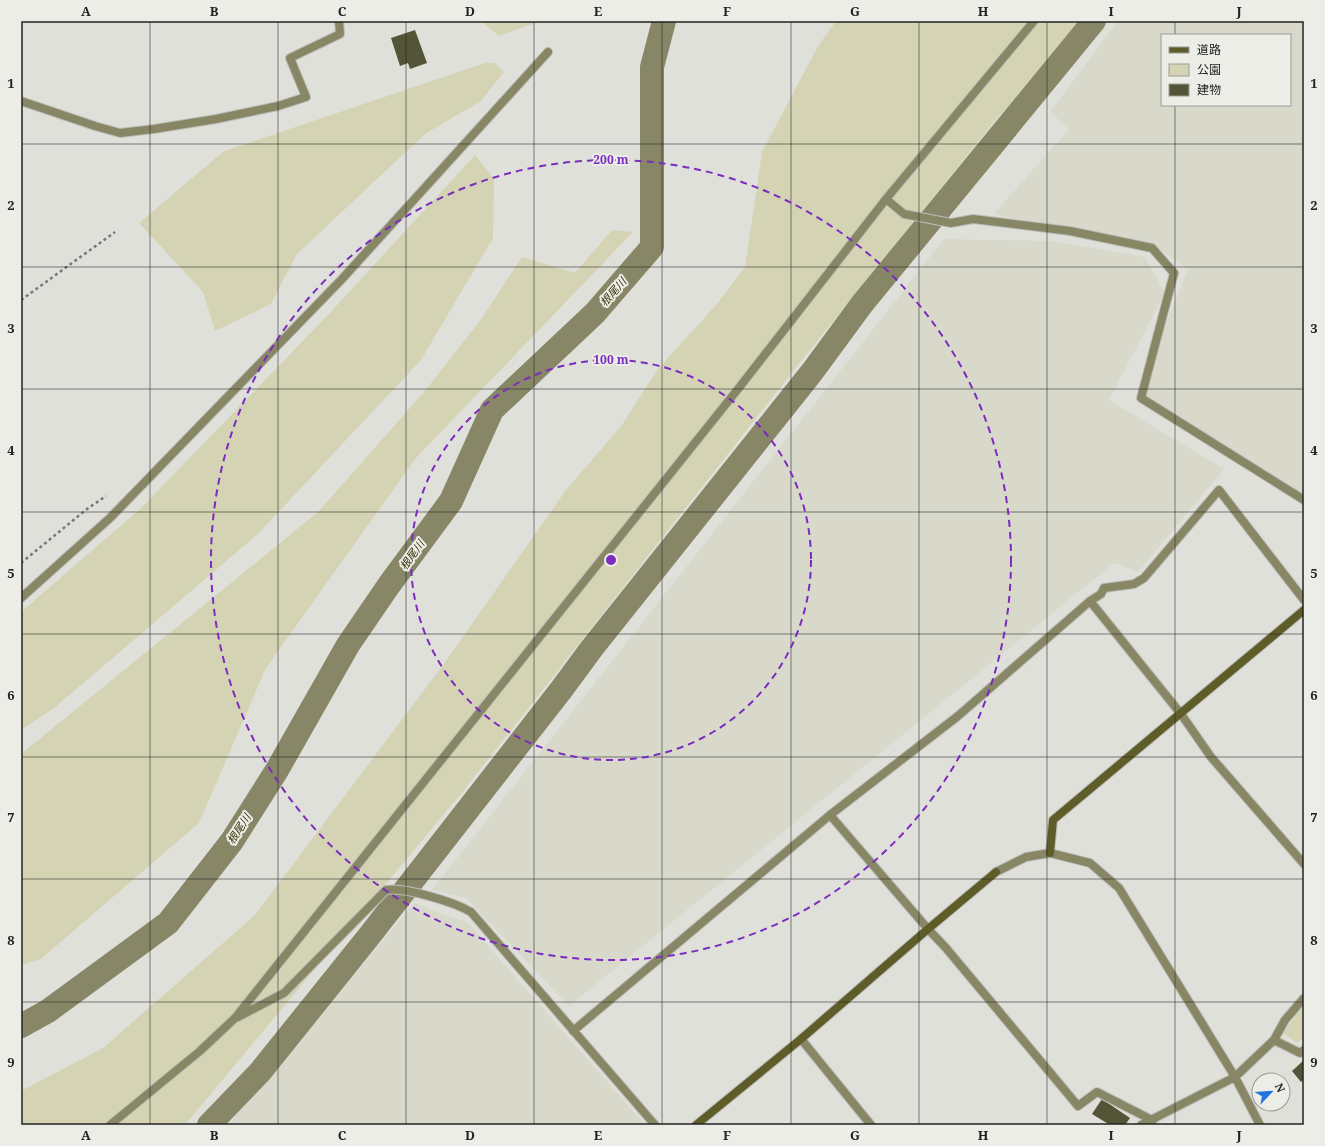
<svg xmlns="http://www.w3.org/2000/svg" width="1325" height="1146" font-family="'Noto Serif','Noto Sans JP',serif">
	<rect width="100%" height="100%" fill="#e0e0da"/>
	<path fill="#d8d9cb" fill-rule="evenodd" d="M1118,21H1304V494L1135,399L1188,270L1162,251L994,214L1069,129L1050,112ZM1162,35H1290V105H1162Z
		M944,239L1051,241L1145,257L1165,293L1109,400L1224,469L1138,572L1114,563L569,1006L466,898L432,890Z
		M414,903L468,923L645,1125H228Z"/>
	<path fill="#d4d4b5" d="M481,21H541L499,36Z
		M836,21H1092L999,116L801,361L460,795L185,1125H21V1091L103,1048L255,915L443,665L566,490L622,425L657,370L716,305L745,267L762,152L818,46Z
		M485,63H495L504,72L481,101L425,134L297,254L271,304L215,331L203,292L139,223L224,151Z
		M475,155L494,179L493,238L421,360L257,535L54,708L21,730V612L140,509L327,316Z
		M612,230L633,232L416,458L266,668L199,823L41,959L21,965V912L26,908L21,909V754L318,512L424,392L482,318L522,257L575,273Z
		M1304,1005V1038L1297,1043L1283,1033Z"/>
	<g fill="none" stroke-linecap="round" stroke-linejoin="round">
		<path stroke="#878767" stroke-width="24" d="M21,1026L48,1011L168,923L232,841L277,770L348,645L389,585L451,501L492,410L595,313L652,247V67L664,21
			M209,1125L260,1072L370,935L561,690L592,648L812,372L862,304L1094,21"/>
	</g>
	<path fill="#545436" d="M415,30L427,63L410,69L408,63L400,66L391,38Z
		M1304,1060V1079L1301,1082L1292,1071Z
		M1102,1099L1130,1118L1125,1125H1110L1092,1114Z"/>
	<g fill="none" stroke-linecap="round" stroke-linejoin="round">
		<g stroke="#bebeb9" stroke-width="10">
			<path id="street" d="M21,101L95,126L120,133L154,129L216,119L278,106L306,97L290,58L340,34L339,21
				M886,199L904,214L951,223L973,219L1070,231L1152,248L1174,273L1141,398L1304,500
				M21,598L110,518L342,279L548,52
				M1090,601L1181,714L1211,757L1304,864
				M830,815L928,929L946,948L1078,1106L1097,1092L1150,1119L1153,1125
				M996,872L1026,857L1050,853L1090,863L1119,888L1235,1077L1260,1125
				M238,1017L284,993L386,890C405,887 454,902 471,912L655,1125
				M573,1031L830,815L958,716L1090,601L1101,594L1104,588L1134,584L1144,578L1219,490L1304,600
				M801,1039L871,1125
				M1274,1040L1285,1020L1304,998
				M110,1125L200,1051L235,1018L738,389L886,199L1034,21
				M1141,1125L1235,1077L1274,1040L1300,1053L1304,1050"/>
		</g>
		<g stroke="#bebeb9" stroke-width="10">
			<path id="secondary" d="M1050,853L1053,820L1304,610
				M696,1125L801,1039L928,929L996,872"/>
		</g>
		<path stroke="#787875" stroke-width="2.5" stroke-dasharray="3 3" stroke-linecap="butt" d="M21,300L115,232
			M21,563L87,509L106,496"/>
		<use href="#street" stroke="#878766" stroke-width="8"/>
		<use href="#secondary" stroke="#5e5d2a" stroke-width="8"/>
	</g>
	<path fill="none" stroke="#222220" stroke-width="1" stroke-opacity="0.55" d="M150,21V1125M278,21V1125M406,21V1125M534,21V1125M662,21V1125M791,21V1125M919,21V1125M1047,21V1125M1175,21V35M1175,105V1125M21,144H1304M21,267H1304M21,389H1304M21,512H1304M21,634H1304M21,757H1304M21,879H1304M21,1002H1304"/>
	<g fill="none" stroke="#7b2cbf" stroke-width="2" stroke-dasharray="7 5">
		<circle cx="611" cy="560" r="200"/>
		<circle cx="611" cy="560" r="400"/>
	</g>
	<g text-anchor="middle" stroke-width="4" stroke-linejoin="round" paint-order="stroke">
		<g font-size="11" font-style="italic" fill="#323105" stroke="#edede7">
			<text transform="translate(613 292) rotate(-49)" y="4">根尾川</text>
			<text transform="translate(412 555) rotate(-55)" y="4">根尾川</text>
			<text transform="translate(239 829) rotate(-57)" y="4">根尾川</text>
		</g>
	</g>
	<circle cx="611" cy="560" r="6" fill="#7b2cbf" stroke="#edede7" stroke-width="2"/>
	<g font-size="12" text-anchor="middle" font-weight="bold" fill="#7b2cbf" stroke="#edede7" stroke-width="4" stroke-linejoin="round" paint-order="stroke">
		<text x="611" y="164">200 m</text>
		<text x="611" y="364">100 m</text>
	</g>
	<rect width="1325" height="1146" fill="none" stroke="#edede7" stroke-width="44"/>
	<rect x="1161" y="34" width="130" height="72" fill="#edede7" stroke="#9c9c97"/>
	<rect x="1169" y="47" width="20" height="6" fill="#5e5d2a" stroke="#9c9c97"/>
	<text x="1197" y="54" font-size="12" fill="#222220">道路</text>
	<rect x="1169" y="64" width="20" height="12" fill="#d4d4b5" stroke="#9c9c97"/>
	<text x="1197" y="74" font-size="12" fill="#222220">公園</text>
	<rect x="1169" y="84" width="20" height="12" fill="#545436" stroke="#9c9c97"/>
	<text x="1197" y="94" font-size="12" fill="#222220">建物</text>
	<g transform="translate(1271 1092) rotate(65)"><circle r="19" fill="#edede7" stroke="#9c9c97"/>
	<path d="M0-3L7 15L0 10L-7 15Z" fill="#2373de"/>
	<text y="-6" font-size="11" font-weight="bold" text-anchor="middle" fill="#222220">N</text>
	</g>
	<rect x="22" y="22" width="1281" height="1102" fill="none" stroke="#222220" stroke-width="1.5"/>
	<g font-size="13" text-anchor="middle" font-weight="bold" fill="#222220">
		<text x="86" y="16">A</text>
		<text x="214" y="16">B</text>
		<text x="342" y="16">C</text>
		<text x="470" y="16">D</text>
		<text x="598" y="16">E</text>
		<text x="727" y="16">F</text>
		<text x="855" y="16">G</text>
		<text x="983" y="16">H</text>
		<text x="1111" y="16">I</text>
		<text x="1239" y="16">J</text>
		<text x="11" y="88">1</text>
		<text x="1314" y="88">1</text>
		<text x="11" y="210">2</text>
		<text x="1314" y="210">2</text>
		<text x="11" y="333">3</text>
		<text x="1314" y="333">3</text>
		<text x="11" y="455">4</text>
		<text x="1314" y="455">4</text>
		<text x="11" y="578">5</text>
		<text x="1314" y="578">5</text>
		<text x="11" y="700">6</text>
		<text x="1314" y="700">6</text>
		<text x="11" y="822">7</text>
		<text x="1314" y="822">7</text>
		<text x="11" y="945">8</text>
		<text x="1314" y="945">8</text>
		<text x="11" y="1067">9</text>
		<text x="1314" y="1067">9</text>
		<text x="86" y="1140">A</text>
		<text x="214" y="1140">B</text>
		<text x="342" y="1140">C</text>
		<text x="470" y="1140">D</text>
		<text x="598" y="1140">E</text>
		<text x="727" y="1140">F</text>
		<text x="855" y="1140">G</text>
		<text x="983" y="1140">H</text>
		<text x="1111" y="1140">I</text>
		<text x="1239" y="1140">J</text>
	</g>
</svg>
